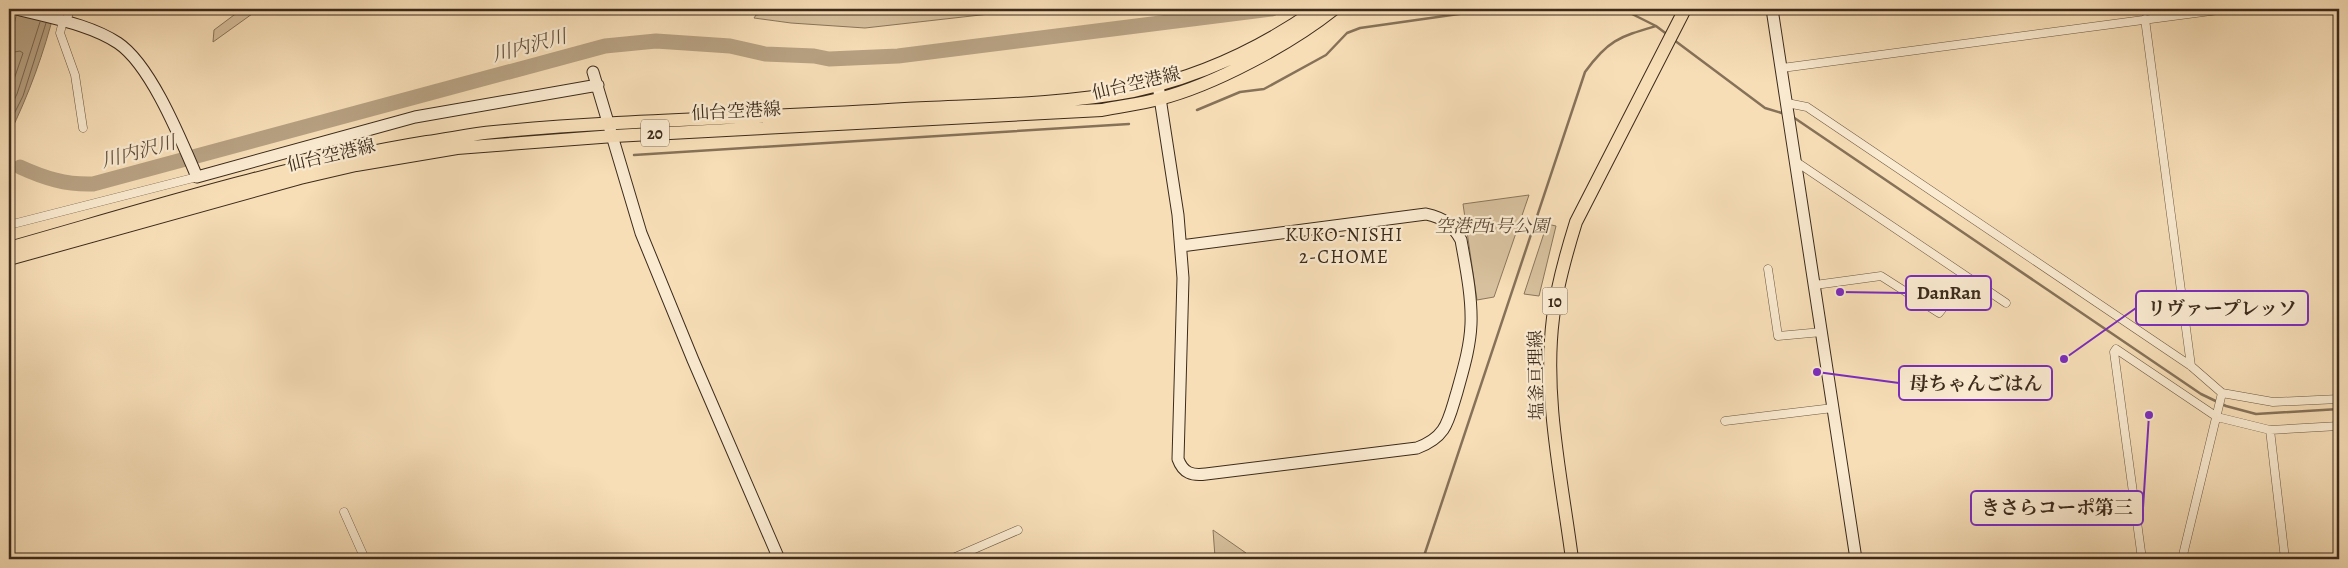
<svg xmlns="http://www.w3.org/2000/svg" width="2348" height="568" font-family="Alegreya,'Noto Serif JP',serif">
	<rect width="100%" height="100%" fill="#f7deb7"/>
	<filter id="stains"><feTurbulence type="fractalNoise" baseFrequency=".004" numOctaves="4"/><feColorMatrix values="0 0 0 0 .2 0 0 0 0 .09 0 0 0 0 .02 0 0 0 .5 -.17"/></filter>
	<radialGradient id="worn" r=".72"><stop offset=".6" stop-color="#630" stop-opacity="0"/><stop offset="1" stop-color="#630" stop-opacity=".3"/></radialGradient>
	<path fill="#d7c09d" stroke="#8a765c" d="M242,9H259L213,42L214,30Z
		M797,9H1034L865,28L791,23L754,18L756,15Z
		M1529,195L1494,297L1477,300L1463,204Z
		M1547,224L1556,226L1539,296L1524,294Z
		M1213,530L1246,553L1215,557Z"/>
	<path fill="#b7a182" stroke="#867259" d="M18,9H55C44,53 29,94 9,135V43Z"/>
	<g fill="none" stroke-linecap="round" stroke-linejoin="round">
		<path stroke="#7a664f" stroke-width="1" d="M9,53L20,51L23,53L9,94
			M9,110L17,94L40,22
			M9,124L23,96L46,23"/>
		<path stroke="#867259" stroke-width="2.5" d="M1622,9L1656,26L1668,35
			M1674,40L1765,108L1785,114
			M1197,110L1240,92L1264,89L1326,55L1347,33L1360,28L1494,9
			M1793,117L2201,394L2226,406L2256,414L2339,409
			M634,155L1129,124
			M1423,559L1585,72C1608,40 1619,37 1656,26"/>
		<path stroke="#b7a182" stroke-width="15" d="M20,167C44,178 66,185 93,184L605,46L656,41L730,46L765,54L814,56L829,59L898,56L1272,9"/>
		<g stroke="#6b5843" stroke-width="9">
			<path id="street" d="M2145,19L2191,366
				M63,21L60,33L75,75L83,128
				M66,22L70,9
				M1782,68L2226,9
				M1787,103L1807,107L2191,366L2222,393L2273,402L2339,399
				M1795,161L2006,303
				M9,225L197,177
				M1768,269L1778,336L1822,332
				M1815,285L1881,276L1939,313L1967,277
				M1725,421L1833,408
				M2270,430L2285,559
				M344,512L365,559
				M951,559L1018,530
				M2142,559L2114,352L2116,349L2217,417L2270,430L2339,426
				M2182,559L2222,393"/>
		</g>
		<g stroke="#3c2b1c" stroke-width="13">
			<path id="secondary" d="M17,9C50,18 89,24 118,43C151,65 181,140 197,177L415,117L598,85
				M1772,9L1856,559
				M593,72L641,233L693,360L779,559
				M1158,85L1178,215L1183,278L1178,459C1183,473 1192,476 1206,474L1417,448C1447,437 1448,421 1457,392C1463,370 1470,348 1471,324C1472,297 1466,268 1461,240C1452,224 1444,218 1426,214L1181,246"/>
		</g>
		<g stroke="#3c2b1c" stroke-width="14">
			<path id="primary" d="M9,248C147,209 285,165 427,142C449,139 472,134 494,132C630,119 768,118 905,109C980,105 1059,105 1133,91C1199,77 1263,47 1317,9
				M9,259L300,178L356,165L457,148L614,136L1102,110C1121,106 1140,104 1159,99C1214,85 1290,44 1334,9
				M1572,559C1562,481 1543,397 1553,318C1557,285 1566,254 1576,222L1685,9"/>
		</g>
		<use href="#street" stroke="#faead0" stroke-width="8"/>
		<use href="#secondary" stroke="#faead0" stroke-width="11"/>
		<use href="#primary" stroke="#f7deb7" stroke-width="12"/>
	</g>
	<g text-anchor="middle" stroke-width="4.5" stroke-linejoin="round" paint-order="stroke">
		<g fill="#faead0" stroke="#756452" stroke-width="1">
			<rect x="641" y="119.5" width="28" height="27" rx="4"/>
			<rect x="1542.5" y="287.5" width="25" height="27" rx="4"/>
		</g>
		<g font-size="16" font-weight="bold" fill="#3c2b1c">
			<text x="655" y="139">20</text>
			<text x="1555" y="307">10</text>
		</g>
		<g font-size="18" fill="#3c2b1c" stroke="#faead0">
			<text transform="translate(1136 83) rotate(-13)" y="6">仙台空港線</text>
			<text transform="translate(736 111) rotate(-3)" y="6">仙台空港線</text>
			<text transform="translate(331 155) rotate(-13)" y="6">仙台空港線</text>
			<text transform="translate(1536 375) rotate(-91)" y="6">塩釜亘理線</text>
		</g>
		<g font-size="18" font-style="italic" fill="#5b4936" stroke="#faead0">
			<text x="1492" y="232">空港西1号公園</text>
		</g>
		<g font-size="19" font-style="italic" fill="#614e3b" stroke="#faead0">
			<text transform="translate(529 45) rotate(-15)" y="7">川内沢川</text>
			<text transform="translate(138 151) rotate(-15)" y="7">川内沢川</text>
		</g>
		<g font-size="19" letter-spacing="1" fill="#3c2b1c" stroke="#faead0">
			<text x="1344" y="241">KUKO-NISHI<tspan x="1344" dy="22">2-CHOME</tspan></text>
		</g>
	</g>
	<path fill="none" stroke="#7b2cbf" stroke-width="2" d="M1840 292L1906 293M2064 359L2136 308M1817 372L1899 383M2149 415L2143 508"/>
	<g fill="#7b2cbf" stroke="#faead0" stroke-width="2">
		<circle cx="1840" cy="292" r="5"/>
		<circle cx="2064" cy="359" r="5"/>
		<circle cx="1817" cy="372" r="5"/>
		<circle cx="2149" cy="415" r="5"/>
	</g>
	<g fill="#faead0" stroke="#7b2cbf" stroke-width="2">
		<rect x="1906" y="276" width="85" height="34" rx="5"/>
		<rect x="2136" y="291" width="172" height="34" rx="5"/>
		<rect x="1899" y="366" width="153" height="34" rx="5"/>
		<rect x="1971" y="491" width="172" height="34" rx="5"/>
	</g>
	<g font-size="19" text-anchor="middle" font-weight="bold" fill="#3c2b1c">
		<text x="1949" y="299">DanRan</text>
		<text x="2222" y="315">リヴァープレッソ</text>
		<text x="1976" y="390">母ちゃんごはん</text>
		<text x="2057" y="514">きさらコーポ第三</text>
	</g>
	<rect width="2348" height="568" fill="none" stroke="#f7deb7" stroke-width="30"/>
	<rect x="10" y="10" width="2328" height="548" fill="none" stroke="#3c2b1c" stroke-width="2.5"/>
	<rect x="15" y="15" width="2318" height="538" fill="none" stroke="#3c2b1c"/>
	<rect width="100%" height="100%" filter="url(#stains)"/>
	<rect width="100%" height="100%" fill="url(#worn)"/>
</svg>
